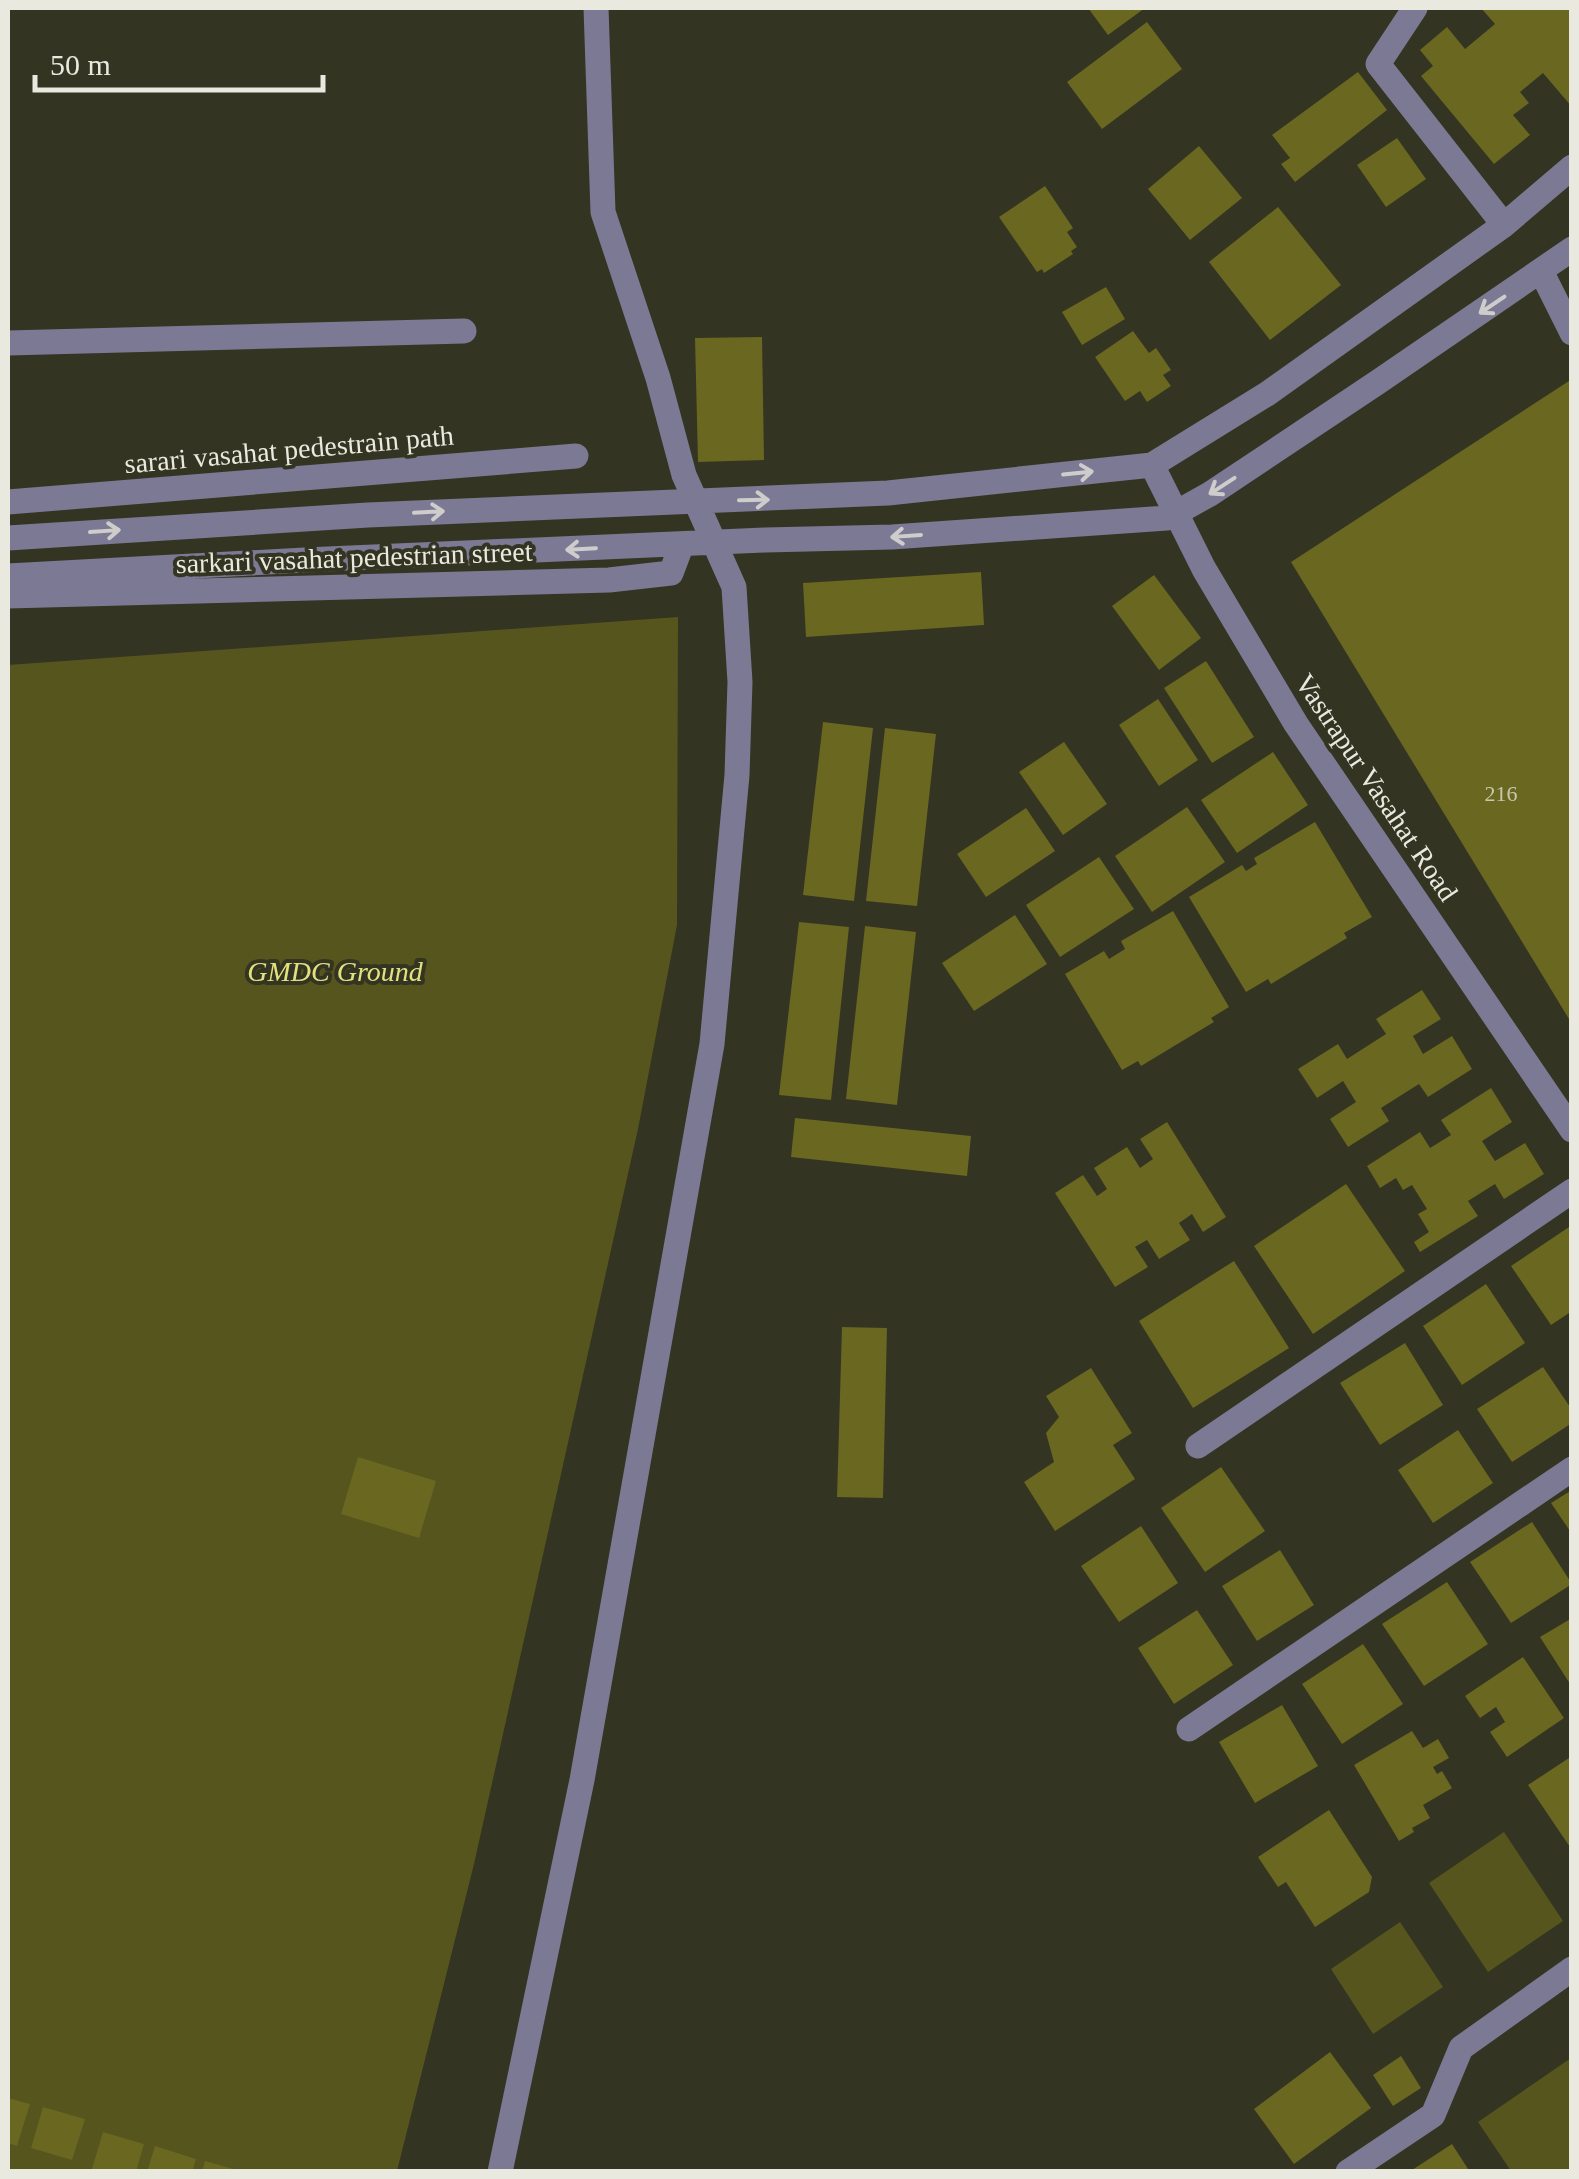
<svg xmlns="http://www.w3.org/2000/svg" width="1579" height="2179" font-family="'Times New Roman',serif">
	<rect width="100%" height="100%" fill="#343422"/>
	<path fill="#56551d" d="M678,617L677,925L638,1129L474,1864L397,2171L8,2172V665Z
		M1504,1832L1563,1921L1488,1972L1429,1883Z
		M1400,1922L1443,1987L1373,2034L1331,1969Z
		M1571,2058V2171H1511L1478,2122Z"/>
	<path fill="#696720" d="M1088,8H1145L1108,35Z
		M1481,8H1572V107L1543,73L1520,92L1529,103L1513,115L1530,135L1494,164L1421,76L1433,66L1420,50L1447,27L1465,49L1495,24Z
		M1147,22L1182,69L1102,129L1067,82Z
		M1358,72L1387,110L1295,182L1281,164L1290,158L1272,135Z
		M1397,138L1426,179L1386,207L1357,165Z
		M1199,146L1242,198L1190,240L1148,189Z
		M1045,186L1073,228L1067,232L1077,247L1071,251L1073,254L1044,273L1042,269L1037,272L999,217Z
		M1278,207L1341,285L1270,340L1209,262Z
		M1106,287L1125,319L1082,345L1062,312Z
		M1133,331L1149,353L1156,348L1171,370L1163,375L1171,386L1147,402L1140,391L1125,401L1095,357Z
		M762,337L764,460L698,462L695,338Z
		M1572,379V1024L1291,562Z
		M981,572L984,625L806,637L803,583Z
		M1154,575L1201,638L1159,670L1112,606Z
		M1206,661L1254,737L1212,763L1164,688Z
		M1158,699L1198,760L1159,786L1119,725Z
		M823,722L873,728L854,901L803,895Z
		M885,728L936,734L917,906L866,901Z
		M1064,742L1107,804L1063,835L1019,772Z
		M1273,752L1308,805L1237,853L1201,800Z
		M1187,807L1225,862L1152,912L1115,856Z
		M1026,808L1055,851L986,897L957,854Z
		M1315,822L1372,917L1344,933L1347,938L1271,984L1268,979L1246,992L1189,897L1242,865L1246,871L1257,864L1254,858Z
		M1099,857L1134,909L1060,957L1026,905Z
		M1173,911L1229,1007L1211,1018L1214,1022L1141,1066L1138,1061L1122,1070L1065,974L1104,951L1109,959L1125,949L1121,941Z
		M1015,915L1047,964L974,1011L942,963Z
		M799,922L849,927L831,1100L779,1095Z
		M865,926L916,932L897,1105L846,1099Z
		M1422,990L1441,1019L1413,1036L1423,1054L1452,1036L1472,1069L1428,1097L1419,1084L1381,1108L1389,1121L1348,1147L1330,1119L1356,1102L1343,1081L1317,1098L1298,1069L1338,1044L1347,1059L1386,1034L1376,1019Z
		M1491,1088L1512,1122L1482,1141L1495,1161L1525,1143L1544,1174L1504,1199L1495,1184L1468,1201L1478,1216L1420,1252L1414,1242L1429,1232L1418,1214L1427,1209L1412,1185L1403,1190L1396,1178L1380,1188L1367,1166L1420,1132L1430,1148L1451,1135L1441,1120Z
		M795,1118L971,1136L967,1176L791,1157Z
		M1167,1122L1226,1217L1203,1232L1192,1214L1179,1223L1190,1240L1159,1259L1147,1240L1135,1247L1148,1267L1115,1287L1055,1193L1083,1175L1097,1196L1107,1189L1094,1168L1127,1147L1140,1168L1153,1159L1140,1139Z
		M1346,1184L1405,1271L1313,1334L1254,1246Z
		M1572,1225V1311L1551,1325L1511,1266Z
		M1234,1261L1289,1348L1193,1408L1139,1321Z
		M1486,1284L1525,1343L1462,1385L1423,1326Z
		M842,1327L887,1328L883,1498L837,1497Z
		M1405,1343L1443,1405L1380,1445L1340,1383Z
		M1543,1367L1572,1410V1423L1512,1462L1477,1409Z
		M1091,1368L1132,1433L1113,1445L1135,1479L1055,1531L1024,1482L1054,1462L1046,1433L1059,1417L1046,1396Z
		M1458,1430L1493,1483L1433,1523L1398,1470Z
		M358,1457L436,1481L419,1538L341,1514Z
		M1221,1467L1265,1531L1205,1572L1161,1508Z
		M1572,1490V1534L1551,1503Z
		M1532,1522L1572,1584L1511,1623L1470,1562Z
		M1141,1526L1178,1583L1119,1622L1081,1566Z
		M1280,1550L1314,1605L1257,1641L1222,1586Z
		M1447,1582L1488,1644L1424,1686L1382,1624Z
		M1197,1610L1233,1665L1174,1704L1138,1648Z
		M1572,1618V1687L1540,1637Z
		M1363,1644L1403,1704L1342,1744L1302,1684Z
		M1523,1657L1564,1718L1507,1757L1490,1732L1505,1722L1496,1707L1480,1718L1465,1696Z
		M1282,1705L1318,1766L1255,1803L1219,1742Z
		M1412,1731L1423,1748L1438,1739L1449,1758L1433,1767L1437,1774L1442,1771L1452,1788L1423,1805L1430,1818L1412,1828L1414,1832L1399,1841L1354,1765Z
		M1572,1756V1850L1528,1785Z
		M1329,1810L1372,1877L1369,1892L1315,1927L1286,1882L1278,1887L1258,1857Z
		M1330,2052L1371,2108L1294,2164L1254,2109Z
		M1401,2056L1421,2088L1393,2106L1373,2075Z
		M8,2098L30,2104L17,2146L8,2143Z
		M43,2107L85,2119L72,2160L31,2148Z
		M103,2132L144,2144L136,2172H91Z
		M1452,2144L1470,2172H1409Z
		M155,2146L196,2159L192,2172H147Z
		M205,2161L237,2170V2172H202Z"/>
	<g fill="none" stroke-linecap="round" stroke-linejoin="round">
		<path stroke="#7c7994" stroke-width="25" d="M1415,8L1378,64L1504,225
			M1541,271L1572,333
			M8,343L464,331
			M1152,465L1204,569L1296,724L1572,1130
			M8,502L576,456
			M8,538L368,515L888,493L1152,465L1267,394L1504,225L1572,167
			M8,576L305,560L765,540L892,537L1167,518L1210,494L1378,382L1572,249
			M8,596L609,580L671,573L682,544
			M1198,1446L1572,1191
			M1189,1729L1572,1469
			M500,2172L582,1780L712,1044L737,775L740,682L734,587L684,475L658,378L603,212L596,8
			M1348,2172L1433,2115L1461,2048L1572,1969"/>
	</g>
	<defs><path id="oneway-shaft" d="M-6 0H5M1.5-3L5.5 0L1.5 3" fill="none" stroke-width="1.6" stroke-linecap="round" stroke-linejoin="round" transform="scale(2.5)"/></defs>
	<g stroke="#cecdcc">
		<use href="#oneway-shaft" transform="translate(1492 305) rotate(146)"/>
		<use href="#oneway-shaft" transform="translate(1078 473) rotate(-6)"/>
		<use href="#oneway-shaft" transform="translate(1222 486) rotate(147)"/>
		<use href="#oneway-shaft" transform="translate(754 500) rotate(-1)"/>
		<use href="#oneway-shaft" transform="translate(429 512) rotate(-3)"/>
		<use href="#oneway-shaft" transform="translate(105 531) rotate(-4)"/>
		<use href="#oneway-shaft" transform="translate(906 536) rotate(176)"/>
		<use href="#oneway-shaft" transform="translate(581 549) rotate(177)"/>
	</g>
	<g text-anchor="middle" stroke-width="8" stroke-linejoin="round" paint-order="stroke">
		<g font-size="22" fill="#c9c8af">
			<text x="1501" y="801">216</text>
		</g>
		<g font-size="28" fill="#e9e9df" stroke="#343422">
			<text transform="translate(289 449) rotate(-5)" y="10">sarari vasahat pedestrain path</text>
			<text transform="translate(354 557) rotate(-2)" y="10">sarkari vasahat pedestrian street</text>
			<text transform="translate(1377 787) rotate(56)" y="10">Vastrapur Vasahat Road</text>
		</g>
		<g font-size="28" font-style="italic" fill="#e3e17e" stroke="#343422">
			<text x="335" y="981">GMDC Ground</text>
		</g>
	</g>
	<rect width="1579" height="2179" fill="none" stroke="#e9e9df" stroke-width="20"/>
	<path d="M35 75v15h288v-15" fill="none" stroke="#e9e9df" stroke-width="5"/>
	<text x="50" y="75" font-size="30" fill="#e9e9df" stroke="#343422" stroke-width="8" paint-order="stroke">50 m</text>
</svg>
